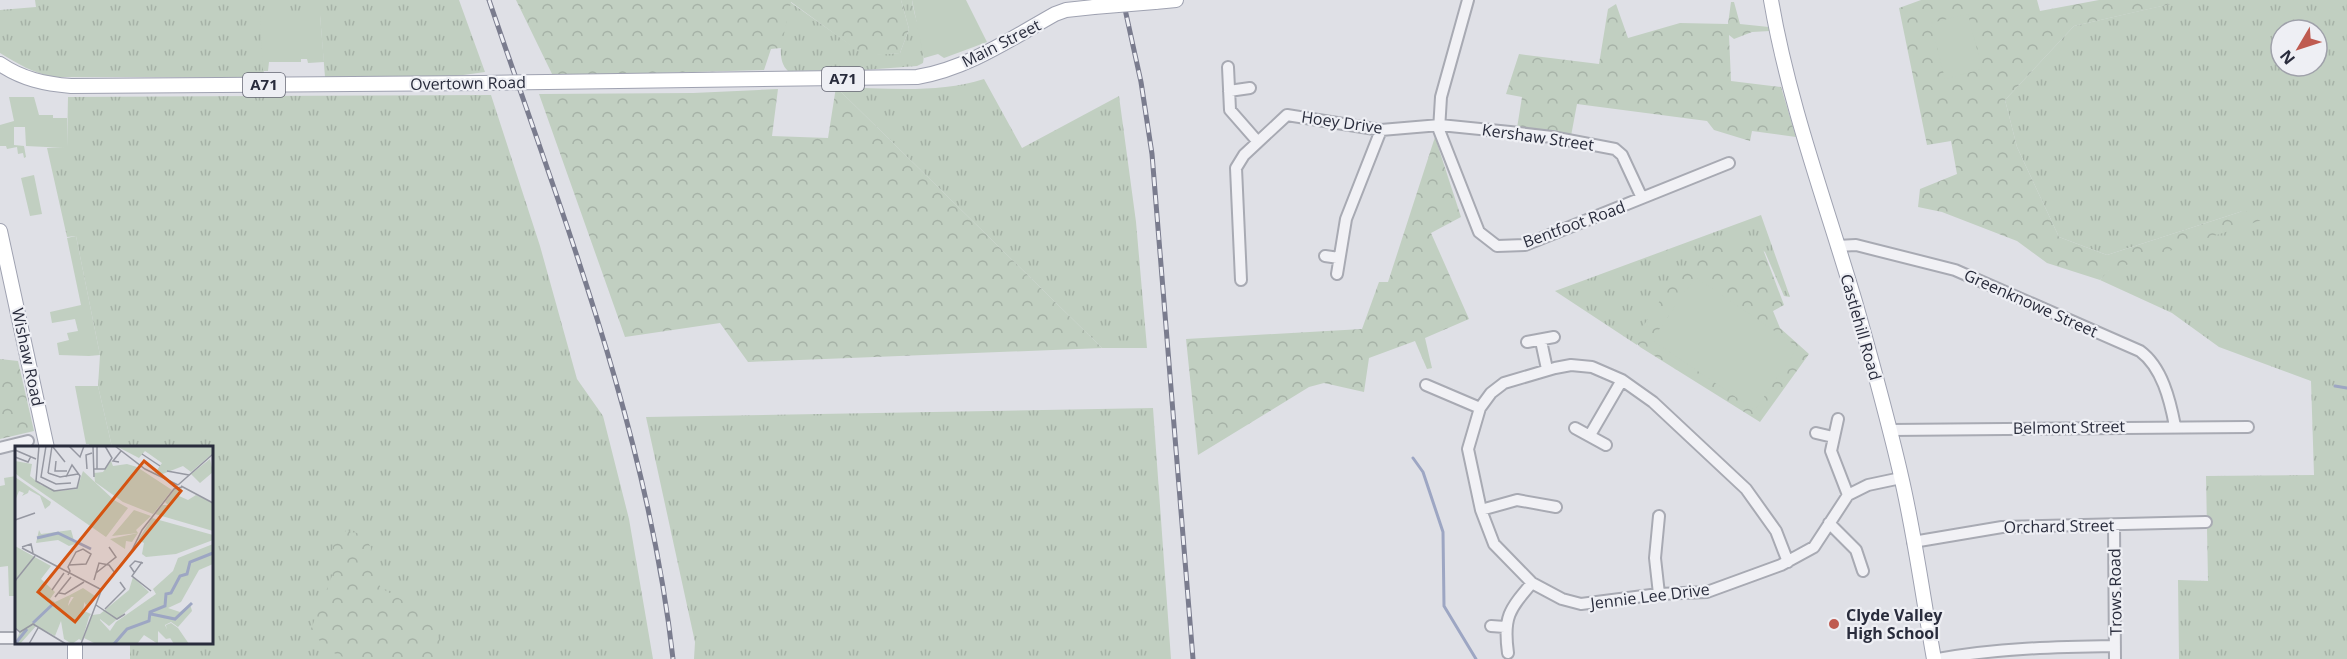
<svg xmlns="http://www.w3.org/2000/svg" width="2347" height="659" font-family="'Open Sans',sans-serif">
	<defs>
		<pattern id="grass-tufts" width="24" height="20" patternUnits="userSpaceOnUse" patternTransform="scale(1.5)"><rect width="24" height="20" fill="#c1cfc1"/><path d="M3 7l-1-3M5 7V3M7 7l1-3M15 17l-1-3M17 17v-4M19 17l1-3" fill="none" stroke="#a6b2a7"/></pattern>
		<pattern id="forest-crowns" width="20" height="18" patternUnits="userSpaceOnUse" patternTransform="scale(1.5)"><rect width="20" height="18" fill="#c1cfc1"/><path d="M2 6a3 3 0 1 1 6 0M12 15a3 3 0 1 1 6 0" fill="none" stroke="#a6b2a7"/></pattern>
	</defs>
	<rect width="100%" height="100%" fill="#dfe0e6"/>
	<path fill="url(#grass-tufts)" fill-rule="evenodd" d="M35,0H459L485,72L456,76L325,77L320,15H261L264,77H54C33,73 18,64 0,53V10L36,7Z
		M901,0H912C914,20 927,43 923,63L917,66L864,70L788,71C772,56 787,21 790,2L865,55L900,53L909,29Z
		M2170,0H2347V659H2179L2178,580L2208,581L2206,476L2314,475L2311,381L2219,347L2172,313L2100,280L2107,271L2243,211L2107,255L2059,237L2017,147L2005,100L2074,26L2170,4ZM2281,30H2317V66H2281Z
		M984,79L1022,148L1119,96L1136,222L1147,348H1102L836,87C884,88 937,94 984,79Z
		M491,95L540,246L577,379L603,416L629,519L653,659H130V643L212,642V448L112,447L98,386L100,355L76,236L67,237L47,148L67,147L68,97Z
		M1761,215L1790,297L1784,296L1765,252L1754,244L1647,327L1637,345L1555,291Z
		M1153,408L1171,659H694L695,642L646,417Z"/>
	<path fill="url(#forest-crowns)" d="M516,0H901L909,29L900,53L865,56L791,2L781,48L771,49L764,70L553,76Z
		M1921,0H2037L2040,11L2099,0H2170L2171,4L2074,26L2005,100L2017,147L2059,237L2107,255L2243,211L2271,217L2108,271L2100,280L2047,263L2017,241L1942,212L1918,207L1920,189L1957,174L1951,141L1927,145L1899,8Z
		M1731,2H1734L1740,24L1769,27L1770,31L1752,32L1734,39L1729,35L1731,81L1781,87L1796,137L1752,131L1750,141L1714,130L1707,121L1577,104L1571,136L1517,128L1522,97L1506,94L1519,54L1599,64L1608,9L1616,4L1628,38L1680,23L1728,24Z
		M836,87L1102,348L748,362L720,323L625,337L539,94L693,93L778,89L772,136L828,138Z
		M1435,137L1461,217L1431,233L1469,319L1425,338L1432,368L1427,369L1415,341L1369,358L1364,392L1324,383L1309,387L1198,455L1186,339L1362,329L1379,282H1388Z
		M1741,238L1761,244L1784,305L1773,311L1780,328L1809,354L1760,422L1640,347L1634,340L1665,293L1705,248Z
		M0,359L18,361L34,431L0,439Z
		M344,531L364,534L371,548L369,567L381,588L430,616L441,645L443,659H351C331,655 322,645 311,629L332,576L333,544Z"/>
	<path fill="#c1cfc1" d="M912,0H966L987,42L944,58L938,54L924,58Z
		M1968,14L1982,69L1945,79L1931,23Z
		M260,15H320L324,62L308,63L307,59H301V62H269L268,71H263Z
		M9,97H34L39,115H53V118H67V148L26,146L25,127H14V145L24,146L26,157L24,158L23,153L18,154L17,147L7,149L6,146H0V125L14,121Z
		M34,175L42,214L30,216L21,178Z
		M76,236L100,355L89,356L59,355L57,343L69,340L67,333L78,331L75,319L52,323L50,312L81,305L67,238Z
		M1695,277L1798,347L1755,410L1652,340Z
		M75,386H98L112,447H90L89,444H86Z
		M16,476V536L14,537L16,542V596H9L8,566L0,567V486L5,485L4,478Z"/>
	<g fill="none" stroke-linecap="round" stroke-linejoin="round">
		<path stroke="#9da6c3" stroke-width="3" d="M2335,386L2347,388
			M1413,458L1423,472L1443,532L1444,606L1476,659"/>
		<g stroke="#a8aab3" stroke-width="14">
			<path id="minor" d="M1468,0L1441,97L1439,130L1479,232L1497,246L1525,245L1729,163
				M1228,67L1230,110L1258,142
				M1229,91L1250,88
				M1837,246L1856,245L1955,270L2140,351C2162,367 2170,400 2175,426
				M1325,256L1339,258
				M1337,274L1346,219L1381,130
				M1241,280L1236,168L1244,155L1287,115L1381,130L1440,125L1510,132L1552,137L1615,149L1622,155L1642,198
				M1541,341L1547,369
				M1527,342L1554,337
				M1426,385L1480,408
				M1838,419L1831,451L1848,495
				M1575,428L1606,445
				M1890,430L2248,427
				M1816,433L1833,437
				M1590,435L1622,380
				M0,448L28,441
				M1481,510L1517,500L1556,507
				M1829,523L1856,550L1863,571
				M2114,525L2115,659
				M1913,542L2002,527L2206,522
				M1788,562L1776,531L1746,489L1653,402L1622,380L1592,367L1571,365L1555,368L1504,383L1491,393L1480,408L1468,449L1481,510L1494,544L1532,583L1562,599L1581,604L1659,594L1707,592L1781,565L1814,547L1848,495L1868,485L1901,478
				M1659,594L1655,558L1659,516
				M1491,626L1505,627
				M0,638H16
				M1508,653C1503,617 1509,610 1532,583
				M1938,659C1997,648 2055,647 2115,646"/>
		</g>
		<g stroke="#9fa2b1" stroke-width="16">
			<path id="major" d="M1771,0C1789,105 1826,203 1856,305C1872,362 1888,419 1901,476C1915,536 1923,598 1934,659
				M1155,2L1176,0
				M0,64C22,79 45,84 71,86L483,83
				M547,82L917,77C967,69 1012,38 1055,14L1066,10L1094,7
				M0,231L47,448
				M75,642V659"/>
		</g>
		<use href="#minor" stroke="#f1f1f5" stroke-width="10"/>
		<use href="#major" stroke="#fff" stroke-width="14"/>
		<g stroke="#7a7c8e" stroke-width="5">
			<path id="rail" d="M489,0C562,215 648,432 673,659
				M1123,0L1141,82L1152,154L1193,659"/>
		</g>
		<use href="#rail" stroke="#eeeff4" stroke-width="3" stroke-dasharray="9" stroke-linecap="butt"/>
		<g stroke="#9fa2b1" stroke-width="16" stroke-linecap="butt">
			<path id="major-bridge" d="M1094,7L1155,2
				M483,83L547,82"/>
		</g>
		<use href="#major-bridge" stroke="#fff" stroke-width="14"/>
	</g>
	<circle fill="#bf5b50" stroke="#eeeff4" stroke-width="2" cx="1834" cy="624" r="6"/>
	<g text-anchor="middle" stroke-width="4.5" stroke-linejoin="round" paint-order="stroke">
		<g fill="#eeeff4" stroke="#646673" stroke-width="1.5">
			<rect x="822" y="67" width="42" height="24" rx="4.5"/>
			<rect x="243" y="73" width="42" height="24" rx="4.5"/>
		</g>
		<g font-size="15" font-weight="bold" fill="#292c3c">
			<text x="843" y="84">A71</text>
			<text x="264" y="90">A71</text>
		</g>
		<g font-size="16" fill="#292c3c" stroke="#eeeff4">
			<text transform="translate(1001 43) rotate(-27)" y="6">Main Street</text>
			<text transform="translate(468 83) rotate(-1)" y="6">Overtown Road</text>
			<text transform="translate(1342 122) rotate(8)" y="6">Hoey Drive</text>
			<text transform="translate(1538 137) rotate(8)" y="6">Kershaw Street</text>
			<text transform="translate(1574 224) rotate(-20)" y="6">Bentfoot Road</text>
			<text transform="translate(2031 303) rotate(24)" y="6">Greenknowe Street</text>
			<text transform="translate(1861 327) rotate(74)" y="6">Castlehill Road</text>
			<text transform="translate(28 357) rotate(78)" y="6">Wishaw Road</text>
			<text transform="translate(2069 427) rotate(-1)" y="6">Belmont Street</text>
			<text transform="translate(2059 526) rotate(-1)" y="6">Orchard Street</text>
			<text transform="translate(2115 592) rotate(-91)" y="6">Trows Road</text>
			<text transform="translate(1650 596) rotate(-7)" y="6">Jennie Lee Drive</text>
		</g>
		<g font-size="16" font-weight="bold" fill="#292c3c" stroke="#eeeff4" text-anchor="start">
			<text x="1846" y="621">Clyde Valley<tspan x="1846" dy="18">High School</tspan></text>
		</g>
	</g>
	<g transform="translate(15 446)">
		<rect width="198" height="198" fill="#dfe0e6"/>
		<path d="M195,13L198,26L185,37L176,28ZM0,15L17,18L15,30L26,39L43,45L62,43L68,25L99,54L113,62L91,91L6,32L0,27ZM96,15L98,20L112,18L122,21L157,44L138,68L108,56L80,36L79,27L88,26ZM167,42L164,50L173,54L181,49L198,57V85L140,68L147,59H153L150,56L159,44ZM24,84L26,88L56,84L60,98L54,100L43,94L21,97ZM123,87L117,96L111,95L110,103L95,93ZM0,100L36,120L26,133L40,146L35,153L40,156L55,149L53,160L60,149L70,152L68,165L74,171L67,195L64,193L57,198L49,193L46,175L40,190L18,178L5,186L0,182ZM118,131L134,146L94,180L85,173V168L114,144ZM156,177L163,182L174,198H159L152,187L151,179Z" fill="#c1cfc1"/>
		<path d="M101,0H198V7L176,26L168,20L145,29L140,27L147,17L130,5L124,12ZM123,22L112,34H117L120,41L97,37L81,28L111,33ZM0,31L36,56L35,59L30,63L25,50L14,44L13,47L7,50L9,47L4,45L0,55ZM119,64L136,70L121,84L123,87L97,90ZM137,72L198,89V94L161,108L131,111L127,108L129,97L123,94ZM198,98V118L184,124L166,156L153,162L165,166L175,158L177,165L163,181L156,176L150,179L156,192L151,193L143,185V198L129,189L122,198H81L69,192L77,169L85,168V174L95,185L101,176L141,148L138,143L158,125L163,112ZM68,142L80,150L69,165L76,168L74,171L67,166L71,159L66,151H56L51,162L55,149ZM38,159L25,170L22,179L5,198H0L5,185L0,181V174H4L1,180L5,185L17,176L8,165L19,174Z" fill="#c1cfc1"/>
		<path fill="none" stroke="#9da6c3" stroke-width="3" d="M22,92L43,87L76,103M136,168L160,173L177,157M18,177L39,157M0,198L12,183M99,198L112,183L134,175L135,166L150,160L151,148L156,147L165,130L172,128L175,116L198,107"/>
		<path fill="none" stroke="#9698a2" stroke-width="1.5" d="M24,0L21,35L39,45L62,42L65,30L57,19L51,31M31,0L26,31L41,38L56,37M54,0L65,11L69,0M78,0L79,31M82,0V23M100,0L130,23L163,39M38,1L50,16M0,4L21,13M127,8L145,20M0,11L13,16L16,10M41,15L40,25H52M104,16L98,15L106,5M72,23L71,9L77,7M78,23H90L97,12L90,0M152,25L174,29M33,27L45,31L63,28M33,27L37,0M163,39L198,8M166,40L198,57M0,74L20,67M7,101L16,98L18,107M7,102L87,144M127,116L117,130L136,145M119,126L115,120L120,115L128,117M81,127L101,111L94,101M53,129L55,125L53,121L54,119L61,106L68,103L76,108L71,118L54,119M79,134L84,117L94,119L100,127M0,135L20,110M37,144L49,127M44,147L50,148L69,136M40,151L56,131M81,159L102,173L110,168M90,163L110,143L105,136M0,182L5,186L18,178L51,198M14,198L23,182M66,198L86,145L117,104L127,84L159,43L167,41"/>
		<path fill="#d55411" fill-opacity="0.15" stroke="#d55411" stroke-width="3" d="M129,15L166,45L60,176L23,146Z"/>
		<rect width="198" height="198" fill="none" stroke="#292c3c" stroke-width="3"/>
	</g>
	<g transform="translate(2299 48) rotate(231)"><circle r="28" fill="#eeeff4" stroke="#9fa1aa" stroke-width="1.5"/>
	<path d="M0-4.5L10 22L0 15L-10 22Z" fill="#bf5b50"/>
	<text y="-9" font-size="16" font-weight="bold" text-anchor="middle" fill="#292c3c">N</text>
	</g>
</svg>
